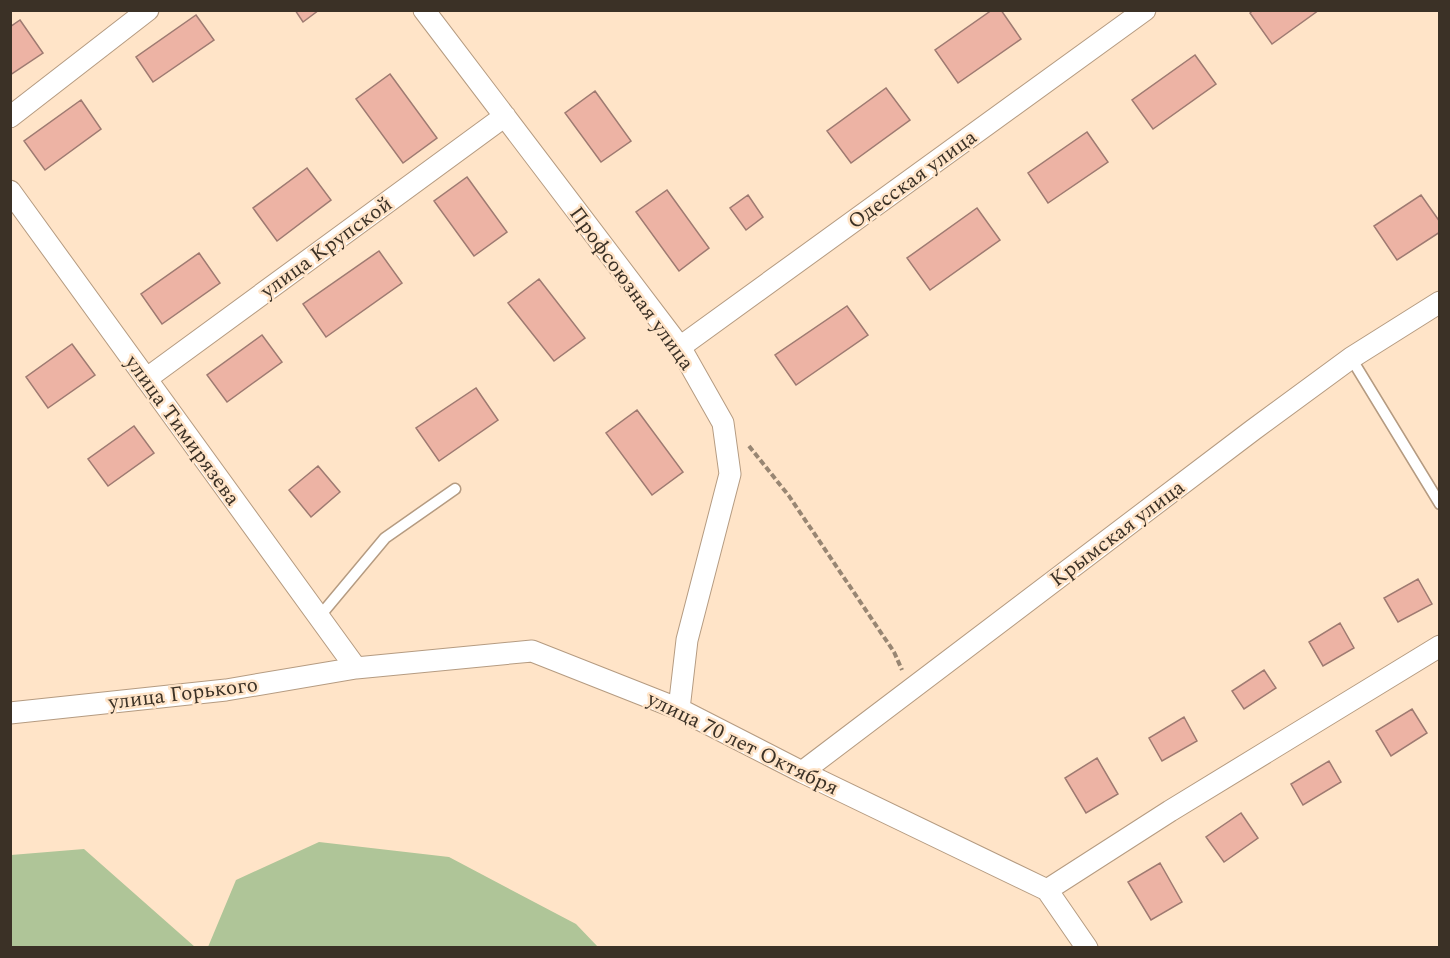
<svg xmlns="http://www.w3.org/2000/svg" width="1450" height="958" font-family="Spectral,serif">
	<rect width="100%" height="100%" fill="#ffe4c8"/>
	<path fill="#afc598" d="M319,842L449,857L576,924L598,947H208L236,880Z
		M84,849L195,947H11V855Z"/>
	<path fill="#edb3a4" stroke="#9e7a71" stroke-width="1.5" d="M295,10H319L303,22Z
		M992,10H1001L1021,39L958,83L935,50Z
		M1253,10H1319L1272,44L1250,13Z
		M196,15L214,40L153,82L136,57Z
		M20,20L43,53L10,75V27Z
		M1195,55L1216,84L1153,129L1132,100Z
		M390,74L437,138L403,163L356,99Z
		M886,88L910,120L851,163L827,131Z
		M595,91L631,141L601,162L565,113Z
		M81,100L101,129L45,170L24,141Z
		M1087,132L1108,162L1048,203L1028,173Z
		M307,168L331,200L277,241L253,208Z
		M467,177L507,232L474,256L434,201Z
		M667,190L709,248L679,271L636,212Z
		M748,195L763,217L746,230L730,208Z
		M1421,195L1440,222V232L1397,260L1374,226Z
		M977,208L1000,240L930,290L907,258Z
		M379,251L402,283L326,337L303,304Z
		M199,253L220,283L162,324L141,294Z
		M539,279L585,338L554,361L508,303Z
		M847,306L868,335L796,385L775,355Z
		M262,335L282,362L227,402L207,375Z
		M72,344L95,375L48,408L26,377Z
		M476,388L498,420L439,461L416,428Z
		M637,410L683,472L652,495L606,433Z
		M134,426L154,453L108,486L88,459Z
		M318,466L340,492L311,517L289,490Z
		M1418,579L1432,604L1398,622L1384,598Z
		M1340,623L1354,648L1323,666L1309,642Z
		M1264,670L1276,688L1244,709L1232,691Z
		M1412,709L1427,733L1391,756L1376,731Z
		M1184,717L1197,741L1162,761L1149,738Z
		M1097,758L1118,794L1086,813L1065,778Z
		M1329,761L1341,782L1303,805L1291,784Z
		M1241,813L1258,838L1224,862L1206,837Z
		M1160,863L1182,902L1151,920L1128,882Z"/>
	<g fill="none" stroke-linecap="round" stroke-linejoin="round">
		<g stroke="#b59b81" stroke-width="13">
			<path id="service" d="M1351,358L1440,504
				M319,617L385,538L455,489"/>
		</g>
		<g stroke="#b59b81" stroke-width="23">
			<path id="minor" d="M424,10L680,347L723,423L730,474L687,640L679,709
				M10,117L148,10
				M10,191L356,668
				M680,347L1145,10
				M146,379L505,116
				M10,713L226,690L356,668L532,651L679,709L802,772L1047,890L1087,948
				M802,772L1253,430L1351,358L1440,302
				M1047,890L1170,811L1440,646"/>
		</g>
		<path stroke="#988673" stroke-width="4" stroke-dasharray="6 3" stroke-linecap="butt" d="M749,446L789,496L894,652L902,670"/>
		<use href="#service" stroke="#fff" stroke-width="10"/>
		<use href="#minor" stroke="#fff" stroke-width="21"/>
	</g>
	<g text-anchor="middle" stroke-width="5" stroke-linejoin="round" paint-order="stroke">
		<g font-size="21" fill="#3b3126" stroke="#ffe4c8">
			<text transform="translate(912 179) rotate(-36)" y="7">Одесская улица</text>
			<text transform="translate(326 247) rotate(-36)" y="7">улица Крупской</text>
			<text transform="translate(632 288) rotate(54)" y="7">Профсоюзная улица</text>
			<text transform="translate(183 430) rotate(54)" y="7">улица Тимирязева</text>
			<text transform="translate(1117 533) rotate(-37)" y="7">Крымская улица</text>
			<text transform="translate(183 693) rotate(-7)" y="7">улица Горького</text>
			<text transform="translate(743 743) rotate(26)" y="7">улица 70 лет Октября</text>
		</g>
	</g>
	<rect width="1450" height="958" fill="none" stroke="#3b3126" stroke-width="24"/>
</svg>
